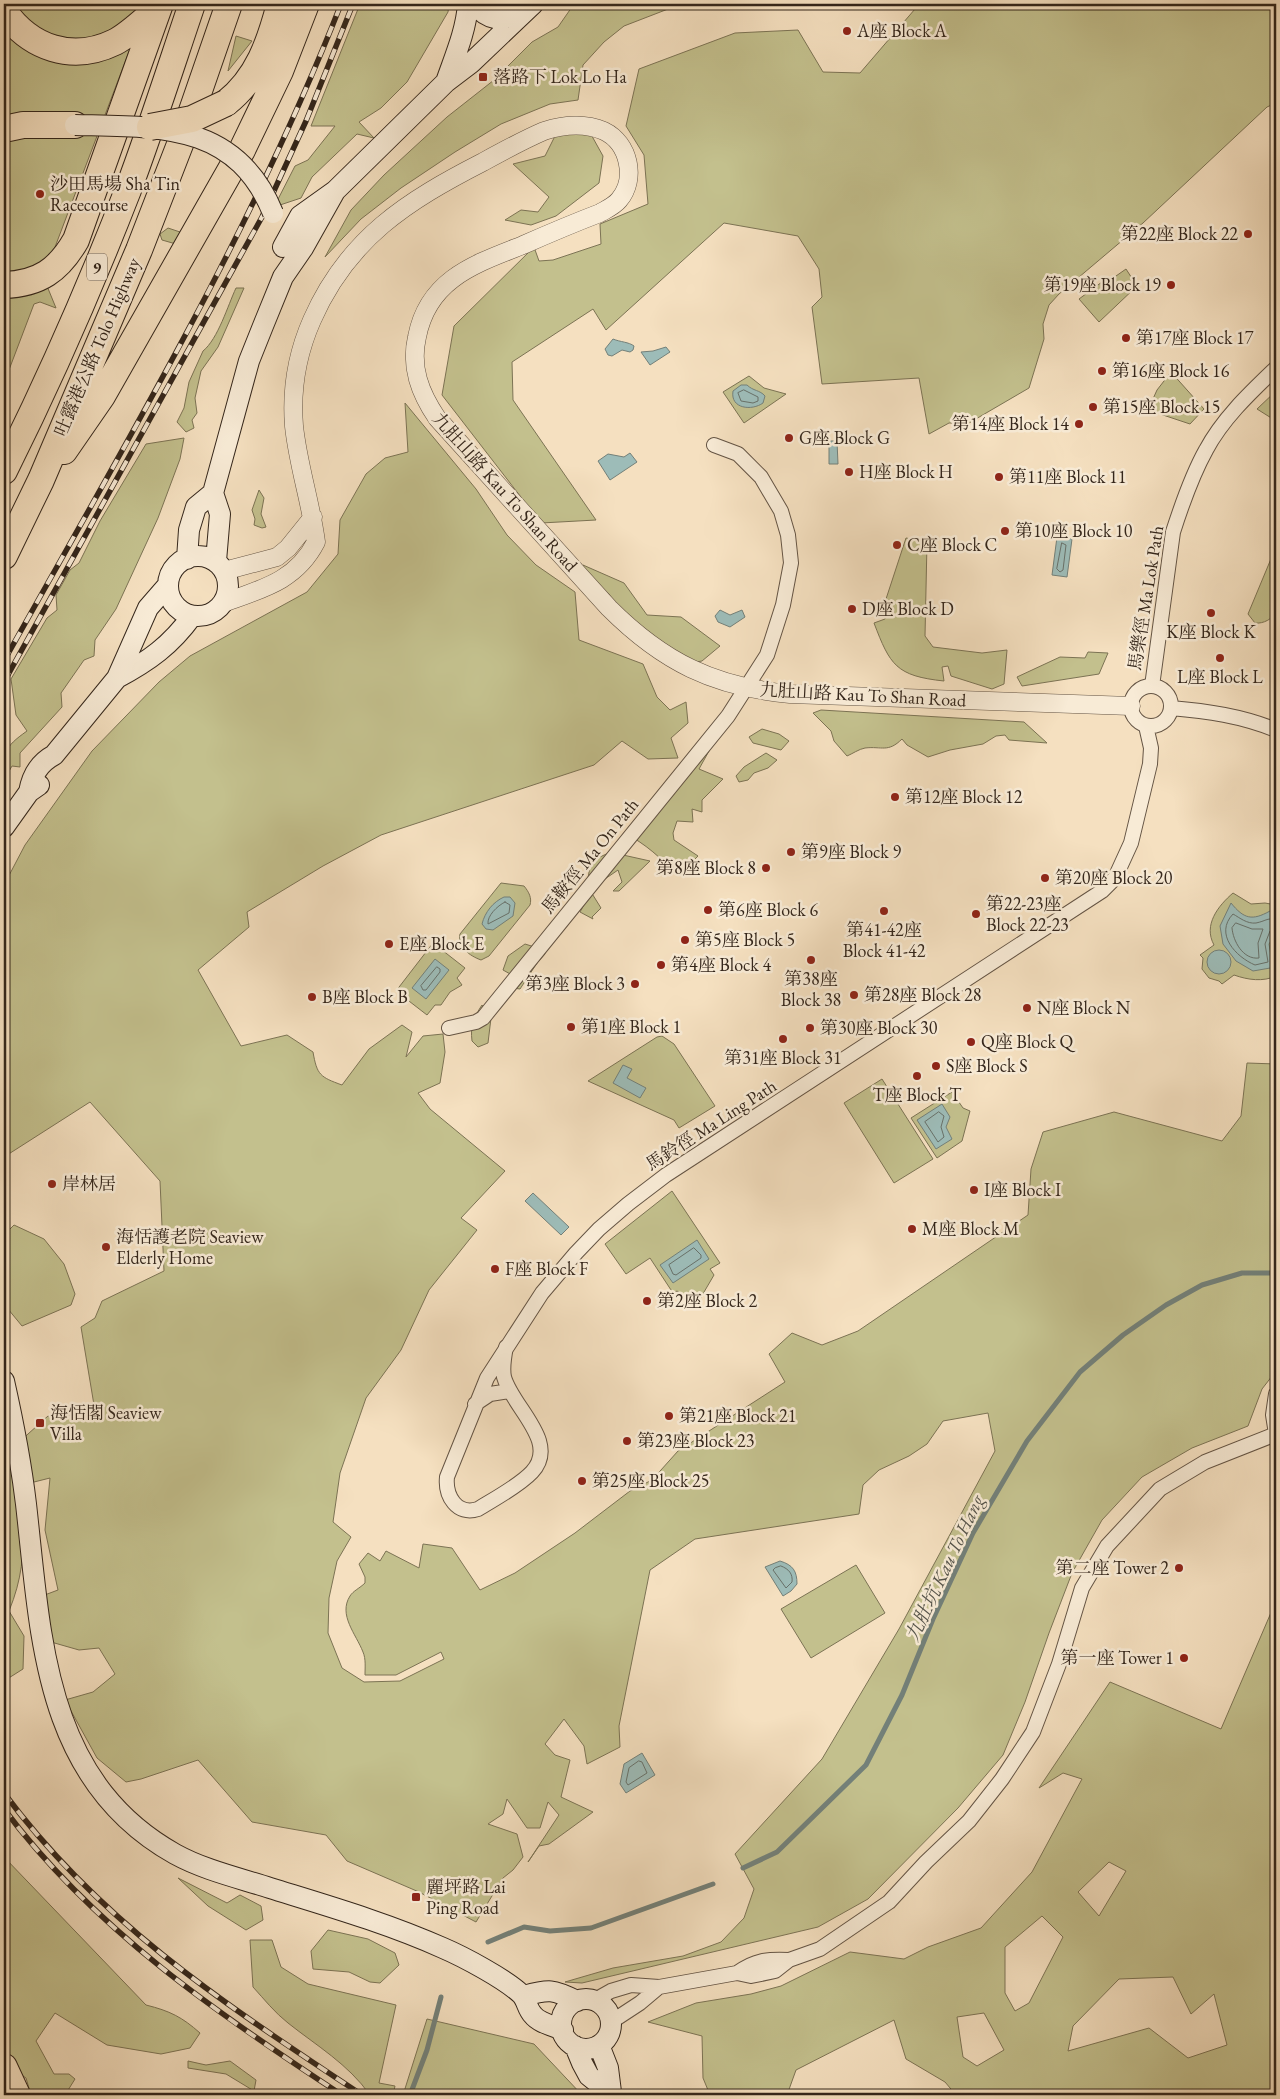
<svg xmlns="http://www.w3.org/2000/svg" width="1280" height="2099" font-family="'EB Garamond','Noto Serif TC',serif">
	<rect width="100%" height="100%" fill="#f5e0c0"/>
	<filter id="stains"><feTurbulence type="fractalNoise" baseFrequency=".004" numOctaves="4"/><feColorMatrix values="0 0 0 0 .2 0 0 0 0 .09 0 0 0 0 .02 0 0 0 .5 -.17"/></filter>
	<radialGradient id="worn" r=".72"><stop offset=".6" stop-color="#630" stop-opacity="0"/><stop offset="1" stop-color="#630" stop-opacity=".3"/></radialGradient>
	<path fill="#c3c08d" stroke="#7c7354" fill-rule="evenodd" d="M4,4H147L38,292L47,286L56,308L40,302L34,304L4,383Z
		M360,4H449L448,12L407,82L381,108L359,122L374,138L357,134L312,177L301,198L274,207L295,166L308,160L335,126H311Z
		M574,4H681L624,26L604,42L583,65L578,100L550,104L501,124L455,152L401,188L361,219L325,257L351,210L384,175L447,117L494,80L532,42L558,27Z
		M915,4H1276V103L1267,107L1143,223L1059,294L1049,305L1043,324L1044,339L1029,388L969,423H949L929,434L919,378L822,384L812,307L822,297L819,269L798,236L724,223L606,330L593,309L512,362L513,400L596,520L541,523L442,395L454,326L534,247L539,261L553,260L601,244L600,224L648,204L644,155L626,126L639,69L735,33L798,30L823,72L860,73L915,9Z
		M236,36L252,41L228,71Z
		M588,129L603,156L599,183L556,216L531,225L505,220L521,210L538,212L549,197L513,164L545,156L557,132Z
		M168,228L180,232L176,244L162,240L160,234Z
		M1126,269L1137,286L1099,322L1079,299L1102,282L1106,283Z
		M236,288H244L218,347L201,371L195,398L197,413L192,420L194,428L186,432L177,422L184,408L189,382L203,351C218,339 228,305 236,288Z
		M1171,372L1204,409L1190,424L1148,410L1157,390Z
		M749,376L764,388L786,394L744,423L723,392Z
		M1276,391V421L1257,409Z
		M405,403L476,489L507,535L536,565L575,592L579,640L643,664L657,697L670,710L686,702L688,723L671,738L678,758L648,759L622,741L594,765L381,835L323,866L247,912L249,927L198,970L241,1046L287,1035L313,1052C317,1075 320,1077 342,1085L369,1049L402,1025L412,1032L406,1057L423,1036L443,1034L445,1052L440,1083L418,1093L430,1109L505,1171L461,1218L477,1230L429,1290L401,1350L366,1398L340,1473L333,1522L351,1537L337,1561L329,1598L328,1633L342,1668L364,1682L400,1681L444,1659L441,1652L396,1675H365C365,1667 366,1659 363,1652C356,1634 338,1615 350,1596C353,1591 360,1588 365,1583V1577L359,1564L368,1553L380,1561L386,1551L419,1568L423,1544L452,1548L480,1590L515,1573L575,1533L630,1491L652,1480L678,1451L785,1382L769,1354L792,1333L822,1345L858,1331L1028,1215L1031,1169L1043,1132L1114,1112L1222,1141L1241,1116L1247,1063L1276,1064V1371L1262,1389L1248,1426L1192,1448L1142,1477L1102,1520L1072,1573L1049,1633L1025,1702L1003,1755L958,1808L868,1899L818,1927L582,1983L565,1982L613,1968L683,1956L721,1942L744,1918L754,1889L735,1854L822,1759L899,1629L995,1451L988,1413L943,1421L927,1444L909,1456L879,1470L863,1485L859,1514L695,1539L650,1570L619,1726L620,1747L587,1764L584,1746L564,1719L545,1744L555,1755L570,1760L561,1797L593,1812L549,1844L539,1846L528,1862L559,1815L548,1802L540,1828H527L507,1799L503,1814L488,1824L517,1834L523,1857L513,1870L503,1878L476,1922L419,1892L347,1861L326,1835L252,1822L198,1760L141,1779L126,1782L97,1758L65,1700L93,1692L115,1674L99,1648L79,1650L51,1642L42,1596L58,1590L45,1530L50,1478L26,1484L18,1443L48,1416L59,1417L95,1411L81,1327L95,1318L102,1301L164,1271L160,1181L90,1102L4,1157V885L25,845L92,751L159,682L190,656L307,592L338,554L340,520L366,474L385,458L408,452Z
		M184,438L180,459L158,518L116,609L95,640L94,656L84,660L61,693L62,707L20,753V767L12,766L4,780C4,752 3,748 27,731L16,715L11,679L47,618L57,610L56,595L70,570L79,563L100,521L146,444Z
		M259,490L264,498L261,514L266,527L262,528L254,525L255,519L252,510Z
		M906,538L927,542L925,636L933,647L982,653L1007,650L1004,684L992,689L951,676L948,666L942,667L944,681C896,676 890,665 874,623L885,619L886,599Z
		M1273,554H1276C1276,567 1279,598 1276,610C1274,619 1263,624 1255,623L1248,614Z
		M583,565L624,583L647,615L681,617L720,646L702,661L690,663L618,616L609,594L581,577Z
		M1088,652L1108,653L1099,674L1022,686L1017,677L1060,657L1085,658Z
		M821,710L1024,722L1047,743L1009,740L1005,735L996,736L983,744L950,750L928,757L907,745L902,739C888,753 882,746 865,748C859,749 852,754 847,756L834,741L831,731L813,713Z
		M762,729L779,734L789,741L781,750L753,743L749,737Z
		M709,751L699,769L723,779L702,800V812L692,809L693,822L677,821L673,833L674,840L698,856L678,876C662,859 645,843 624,833L685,758Z
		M766,753L777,760L768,768L754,773L748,780L739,782L736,776L744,767Z
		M613,851L623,855L650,861L619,891H613L622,882L618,870L602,881L588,878L591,861Z
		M501,883L524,886C529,892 532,898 530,905L489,956L481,960C470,956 457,947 460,934Z
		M591,892L601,908L592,917L593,919L580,912Z
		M1233,893L1251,904L1265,903L1276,905V976C1263,982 1248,980 1234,975L1222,984L1219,981L1209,978L1202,969L1203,958L1200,955L1214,945C1203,925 1218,906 1233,893Z
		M433,943L465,968L457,978L462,985L450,992L441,1005H435L427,1015L396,991Z
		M525,944L544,950L545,954L537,963L520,989L513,988L512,975L503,970L508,956Z
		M482,1005L491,1018L488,1043L478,1047L472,1041C470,1025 474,1017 482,1005Z
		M662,1036L674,1044L715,1106L679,1128L674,1120L588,1081L657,1037Z
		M882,1079L933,1159L894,1183L844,1103Z
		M952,1092L963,1108L970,1111L962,1141L937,1158L911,1118Z
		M672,1191L720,1263L710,1269L714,1275L697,1304L677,1291L673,1293L650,1258L626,1274L605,1244Z
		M14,1225L44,1239L64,1264L75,1294L71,1305L22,1326L8,1309L4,1294V1239L5,1234Z
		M4,1440C19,1502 35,1548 9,1611L24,1636L23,1669L4,1681Z
		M856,1565L885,1613L811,1658L781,1609Z
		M1276,1601V2095H956L945,2082L906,2059L894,2020L796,2070L787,2095H710L703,2078L702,2036L648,2022L696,2003L751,1994L781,1986L850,1952L904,1959L928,1947L981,1928L1032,1872L1082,1779L1063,1773L1039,1788L1110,1682L1221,1729ZM1109,1862L1126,1871L1099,1916L1078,1892ZM1042,1916L1063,1937L1029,2003L1015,2011L1005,1993V1947ZM1173,1977L1191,2014L1214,1994L1227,2045L1188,2058L1149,2028L1068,2051L1073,2026L1119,1979ZM984,2013L1004,2050L977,2066L963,2057L957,2017Z
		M4,1857L146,2005C170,2011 182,2017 200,2033L190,2048L161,2054L107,2045L55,2013L36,2041L54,2074H69L75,2079L65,2095H31L26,2078L4,2063Z
		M178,1878L227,1903L240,1895L261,1906L263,1920L246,1930L208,1906Z
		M328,1930L368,1939L395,1953L399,1965L380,1983L370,1982L349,1972L313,1969L311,1951Z
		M250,1940H272L281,1967L308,1984L396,2005L379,2083L395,2086L393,2095H370C348,2064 317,2046 288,2023C275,2013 264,1999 253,1987Z
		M427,2019L534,2044L582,2095H403Z
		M188,2061L206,2065L230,2061L256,2080L254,2091L226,2074L188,2068Z"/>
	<path fill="#9dbcb8" stroke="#738079" d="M613,339C620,342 629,342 634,346L633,350L630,352L622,350L612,356L608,355L605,349Z
		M666,347L670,352L650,365L641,352L653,351Z
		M741,385H747C753,391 760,390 765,396L763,403C752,411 730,409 733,391Z
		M829,441H837L838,464H829Z
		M630,453L637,462L610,480L598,461L608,454L624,457Z
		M1057,537L1072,539L1067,577L1052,575Z
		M720,610L730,615L742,610L745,617L730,627L718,622L715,616Z
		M504,897H510L515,903L513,916L493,930L486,929L482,924C485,912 493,902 504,897Z
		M1231,903C1244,919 1252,921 1270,911L1275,915L1276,933L1269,944L1271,956L1276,967L1253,971L1236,961L1223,944L1220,926Z
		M1207 962a12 12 0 1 1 24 0a12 12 0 1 1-24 0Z
		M435,959L449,970L426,999L412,988Z
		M623,1065L632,1069L627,1078L646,1088L640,1098L613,1083Z
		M942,1104L950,1117L946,1127L952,1139L936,1149L917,1120Z
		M533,1193L569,1227L561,1235L525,1201Z
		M697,1240L709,1259L673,1283L660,1265Z
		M780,1561C793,1565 797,1571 797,1584L791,1591L783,1596L765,1567Z
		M642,1753L655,1775L626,1793L620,1784L624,1764Z"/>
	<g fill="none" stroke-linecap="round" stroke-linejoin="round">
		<path stroke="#68716a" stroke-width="1" d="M744,390L758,397V401L753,403L741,401L738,393Z
			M1062,543L1066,545L1063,570L1060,572L1057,569Z
			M505,902L510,905L509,913L488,924C487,916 497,906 505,902Z
			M1276,919C1266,918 1266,921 1256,923C1247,924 1240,918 1233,914C1214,934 1236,957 1255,965L1268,962L1265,944L1270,931L1276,929
			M1236,923L1252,929H1263L1258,943L1259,958C1243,960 1233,941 1232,928Z
			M437,967L440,969V972L426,990H423L421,986Z
			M939,1112L944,1116L941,1127L944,1137L938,1142L925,1122Z
			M694,1248L701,1255V1258L676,1275L673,1274L669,1265Z
			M781,1566C789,1569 793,1574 792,1582L786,1588L773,1570L775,1568Z
			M639,1761L642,1762L647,1773L628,1785L626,1782L629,1768Z"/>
		<path stroke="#738079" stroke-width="5" d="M743,1868L777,1852L866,1765L902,1695L933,1619L973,1533L1027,1441L1080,1372L1123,1335L1166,1305L1202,1285L1242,1273H1276
			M488,1942L524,1927L550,1931L591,1928L713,1884
			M410,2095L427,2050L441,1997"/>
		<g stroke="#645444" stroke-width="16">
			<path id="minor" d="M1131 706a20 20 0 1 1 40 0a20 20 0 1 1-40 0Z
				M1152,686L1173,532C1182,504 1192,475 1206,450C1223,418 1251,392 1276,368
				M1171,708C1207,711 1242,716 1276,730
				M449,1028L476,1022L483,1018L728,716L767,655L783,605L791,563L788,535L781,511L761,477L738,454L714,445
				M506,1347C504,1357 502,1367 504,1377C512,1407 560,1442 532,1472C519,1486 494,1499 478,1509C457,1516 445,1496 447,1477L487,1378L542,1293L576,1253L599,1229L628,1204L666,1175L1102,891L1115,878L1131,843L1150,764L1151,748L1146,726
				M475,1404L490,1394L510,1391
				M1276,1434L1273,1415L1276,1394
				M737,1973C755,1960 767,1959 789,1960
				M595,2000L611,1991L631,1985L659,1987L737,1973L751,1976L775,1971L789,1960L820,1949L889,1902L926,1862L969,1821L1002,1779L1033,1732L1059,1664L1082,1588L1107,1546L1160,1489L1205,1462L1276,1434
				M611,2022L640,2003L659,1987"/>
		</g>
		<g stroke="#645444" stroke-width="19">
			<path id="tertiary" d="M224,571L277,557L288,548L313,517
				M223,603C262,589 296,581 316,542C311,503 298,465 294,426C291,389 297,354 312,320C348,238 407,201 483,162C503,151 523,140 544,131C563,125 585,123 604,131C629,143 637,179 619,200C614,206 607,209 600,213C574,223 548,234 523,245C475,264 428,279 417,337C410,367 420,393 437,418L609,608C663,662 714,687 790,694L1131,706"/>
		</g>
		<g stroke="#34261b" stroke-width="22">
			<path id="secondary" d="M475,4C487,21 502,21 520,15
				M446,82C455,56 466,31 468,4
				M283,247L300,216L335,191L446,82L471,63L533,4
				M168 586a30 30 0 1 1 60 0a30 30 0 1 1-60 0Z
				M187,559L189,530L196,507L213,493
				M216,561L220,514L213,493L249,361L263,326L283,277L303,248L335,191
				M117,678C149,661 171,645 192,616
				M29,792C32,775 39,763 54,755L117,678L148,608L168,585
				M4,827L29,792L39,785
				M4,1381C13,1421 21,1462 26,1504C41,1636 43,1780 175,1854C204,1870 239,1878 270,1888C328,1906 387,1923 443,1948C464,1957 505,1979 521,1994C527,2000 527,2009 533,2015C539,2023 554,2026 563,2030
				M524,1996C549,1989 553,1989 577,2001
				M561 2024a25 25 0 1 1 50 0a25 25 0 1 1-50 0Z
				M599,2045L608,2068L611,2092
				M575,2046L582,2063L589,2076L613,2095"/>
		</g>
		<g stroke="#34261b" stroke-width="28">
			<path id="motorway" d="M4,11C30,48 72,63 115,42C130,34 144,20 157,9
				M226,103C258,78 270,42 280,4
				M4,129L23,125H75
				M4,285C39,284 59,270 76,240L160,4
				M64,451L102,396L242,150L280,71L306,4
				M4,471C50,379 91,285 128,190C151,129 171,66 192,4
				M4,556L41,480L139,250L184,134L229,4
				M4,2067L17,2095"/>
		</g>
		<use href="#minor" stroke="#f8ebd6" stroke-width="14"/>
		<use href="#tertiary" stroke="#f8ebd6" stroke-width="18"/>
		<use href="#secondary" stroke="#f8ebd6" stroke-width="20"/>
		<use href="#motorway" stroke="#f5e0c0" stroke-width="26"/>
		<g stroke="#34261b" stroke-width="5.5">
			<path id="rail" d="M4,661C124,446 251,234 341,4
				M4,682L262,217L306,121L353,4
				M4,1793C102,1925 228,2006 362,2095
				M4,1809C94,1929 218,2014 342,2095"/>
		</g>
		<use href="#rail" stroke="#f8ebd6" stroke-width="4" stroke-dasharray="11" stroke-linecap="butt"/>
		<g stroke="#34261b" stroke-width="22" stroke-linecap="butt">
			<path id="secondary-bridge" d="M75,125C159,127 236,122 273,213"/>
		</g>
		<g stroke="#34261b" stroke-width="28" stroke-linecap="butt">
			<path id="motorway-bridge" d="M150,127L192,119L226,103"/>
		</g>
		<use href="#secondary-bridge" stroke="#f8ebd6" stroke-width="20"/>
		<use href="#motorway-bridge" stroke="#f5e0c0" stroke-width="26"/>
	</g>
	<g fill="#8f2418" stroke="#f8ebd6" stroke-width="2">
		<circle cx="847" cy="31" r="5"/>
		<rect x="478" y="72" width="10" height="10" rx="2.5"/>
		<circle cx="40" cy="194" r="5"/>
		<circle cx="1248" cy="234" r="5"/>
		<circle cx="1171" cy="285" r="5"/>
		<circle cx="1126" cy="338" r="5"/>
		<circle cx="1102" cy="371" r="5"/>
		<circle cx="1093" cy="407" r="5"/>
		<circle cx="1079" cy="424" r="5"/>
		<circle cx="789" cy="438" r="5"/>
		<circle cx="849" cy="472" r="5"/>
		<circle cx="999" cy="477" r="5"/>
		<circle cx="1005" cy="531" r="5"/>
		<circle cx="897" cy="545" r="5"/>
		<circle cx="852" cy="609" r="5"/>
		<circle cx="1211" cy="613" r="5"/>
		<circle cx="1220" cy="658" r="5"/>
		<circle cx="895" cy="797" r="5"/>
		<circle cx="791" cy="852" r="5"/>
		<circle cx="766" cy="868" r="5"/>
		<circle cx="1045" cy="878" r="5"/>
		<circle cx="708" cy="910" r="5"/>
		<circle cx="884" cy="911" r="5"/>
		<circle cx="976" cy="914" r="5"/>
		<circle cx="685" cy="940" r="5"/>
		<circle cx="389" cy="944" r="5"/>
		<circle cx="811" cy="960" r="5"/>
		<circle cx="661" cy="965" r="5"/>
		<circle cx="635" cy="984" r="5"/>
		<circle cx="854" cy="995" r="5"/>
		<circle cx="312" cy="997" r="5"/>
		<circle cx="1027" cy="1008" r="5"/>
		<circle cx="571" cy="1027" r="5"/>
		<circle cx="810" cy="1028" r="5"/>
		<circle cx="783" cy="1039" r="5"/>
		<circle cx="971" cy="1042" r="5"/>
		<circle cx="936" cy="1066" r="5"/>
		<circle cx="917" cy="1076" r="5"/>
		<circle cx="52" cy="1184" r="5"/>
		<circle cx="974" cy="1190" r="5"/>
		<circle cx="912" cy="1229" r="5"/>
		<circle cx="106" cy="1247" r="5"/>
		<circle cx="495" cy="1269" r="5"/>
		<circle cx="647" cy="1301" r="5"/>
		<circle cx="669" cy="1416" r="5"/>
		<rect x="35" y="1418" width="10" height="10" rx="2.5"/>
		<circle cx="627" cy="1441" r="5"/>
		<circle cx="582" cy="1481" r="5"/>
		<circle cx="1179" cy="1568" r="5"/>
		<circle cx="1184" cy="1658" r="5"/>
		<rect x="411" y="1892" width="10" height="10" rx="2.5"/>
	</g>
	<g text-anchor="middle" stroke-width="5" stroke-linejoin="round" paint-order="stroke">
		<rect fill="#f8ebd6" stroke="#6f6153" stroke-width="1" x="87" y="253.5" width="20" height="27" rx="4"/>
		<g font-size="16" font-weight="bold" fill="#34261b">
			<text x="97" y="273">9</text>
		</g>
		<g font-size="18" fill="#34261b" stroke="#f8ebd6" text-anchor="start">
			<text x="857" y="37">A座 Block A</text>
			<text x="493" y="83">落路下 Lok Lo Ha</text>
			<text x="50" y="190">沙田馬場 Sha Tin<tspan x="50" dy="21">Racecourse</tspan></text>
			<text x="1238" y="240" text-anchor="end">第22座 Block 22</text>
			<text x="1161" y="291" text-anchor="end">第19座 Block 19</text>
			<text x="1136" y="344">第17座 Block 17</text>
			<text x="1112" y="377">第16座 Block 16</text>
			<text x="1103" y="413">第15座 Block 15</text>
			<text x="1069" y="430" text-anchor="end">第14座 Block 14</text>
			<text x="799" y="444">G座 Block G</text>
			<text x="859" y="478">H座 Block H</text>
			<text x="1009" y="483">第11座 Block 11</text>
			<text x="1015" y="537">第10座 Block 10</text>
			<text x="907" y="551">C座 Block C</text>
			<text x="862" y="615">D座 Block D</text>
			<text x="1211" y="638" text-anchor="middle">K座 Block K</text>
			<text x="1220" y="683" text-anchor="middle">L座 Block L</text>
			<text x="905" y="803">第12座 Block 12</text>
			<text x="801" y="858">第9座 Block 9</text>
			<text x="756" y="874" text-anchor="end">第8座 Block 8</text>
			<text x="1055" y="884">第20座 Block 20</text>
			<text x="986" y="910">第22-23座<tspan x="986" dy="21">Block 22-23</tspan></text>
			<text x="718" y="916">第6座 Block 6</text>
			<text x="884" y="936" text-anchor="middle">第41-42座<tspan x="884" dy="21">Block 41-42</tspan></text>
			<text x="695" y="946">第5座 Block 5</text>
			<text x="399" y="950">E座 Block E</text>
			<text x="671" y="971">第4座 Block 4</text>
			<text x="811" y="985" text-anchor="middle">第38座<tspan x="811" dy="21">Block 38</tspan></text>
			<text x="625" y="990" text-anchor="end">第3座 Block 3</text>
			<text x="864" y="1001">第28座 Block 28</text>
			<text x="322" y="1003">B座 Block B</text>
			<text x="1037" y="1014">N座 Block N</text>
			<text x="581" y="1033">第1座 Block 1</text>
			<text x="820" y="1034">第30座 Block 30</text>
			<text x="981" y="1048">Q座 Block Q</text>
			<text x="783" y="1064" text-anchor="middle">第31座 Block 31</text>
			<text x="946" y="1072">S座 Block S</text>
			<text x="917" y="1101" text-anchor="middle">T座 Block T</text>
			<text x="62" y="1190">岸林居</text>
			<text x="984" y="1196">I座 Block I</text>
			<text x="922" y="1235">M座 Block M</text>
			<text x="116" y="1243">海恬護老院 Seaview<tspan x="116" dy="21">Elderly Home</tspan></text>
			<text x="505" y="1275">F座 Block F</text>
			<text x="657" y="1307">第2座 Block 2</text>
			<text x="50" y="1419">海恬閣 Seaview<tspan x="50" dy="21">Villa</tspan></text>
			<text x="679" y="1422">第21座 Block 21</text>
			<text x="637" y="1447">第23座 Block 23</text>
			<text x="592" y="1487">第25座 Block 25</text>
			<text x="1169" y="1574" text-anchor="end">第二座 Tower 2</text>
			<text x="1174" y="1664" text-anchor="end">第一座 Tower 1</text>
			<text x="426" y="1893">麗坪路 Lai<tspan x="426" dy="21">Ping Road</tspan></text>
		</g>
		<g font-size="18" fill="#34261b" stroke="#f8ebd6">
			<text transform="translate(97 347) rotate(-67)" y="6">吐露港公路 Tolo Highway</text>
			<text transform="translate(505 492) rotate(48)" y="6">九肚山路 Kau To Shan Road</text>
			<text transform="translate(1146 598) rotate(-81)" y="6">馬樂徑 Ma Lok Path</text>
			<text transform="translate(863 695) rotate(3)" y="6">九肚山路 Kau To Shan Road</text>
			<text transform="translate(590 856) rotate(-51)" y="6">馬鞍徑 Ma On Path</text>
			<text transform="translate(711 1125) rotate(-33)" y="6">馬鈴徑 Ma Ling Path</text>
		</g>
		<g font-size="19" font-style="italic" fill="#54534a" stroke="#f8ebd6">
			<text transform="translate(944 1568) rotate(-65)" y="7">九肚坑 Kau To Hang</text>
		</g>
	</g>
	<rect width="1280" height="2099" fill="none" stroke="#f5e0c0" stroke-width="20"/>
	<rect x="5" y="5" width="1270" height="2089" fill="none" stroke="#34261b" stroke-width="2.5"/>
	<rect x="10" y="10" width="1260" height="2079" fill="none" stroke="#34261b"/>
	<rect width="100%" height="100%" filter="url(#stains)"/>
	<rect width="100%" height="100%" fill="url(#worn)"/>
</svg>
